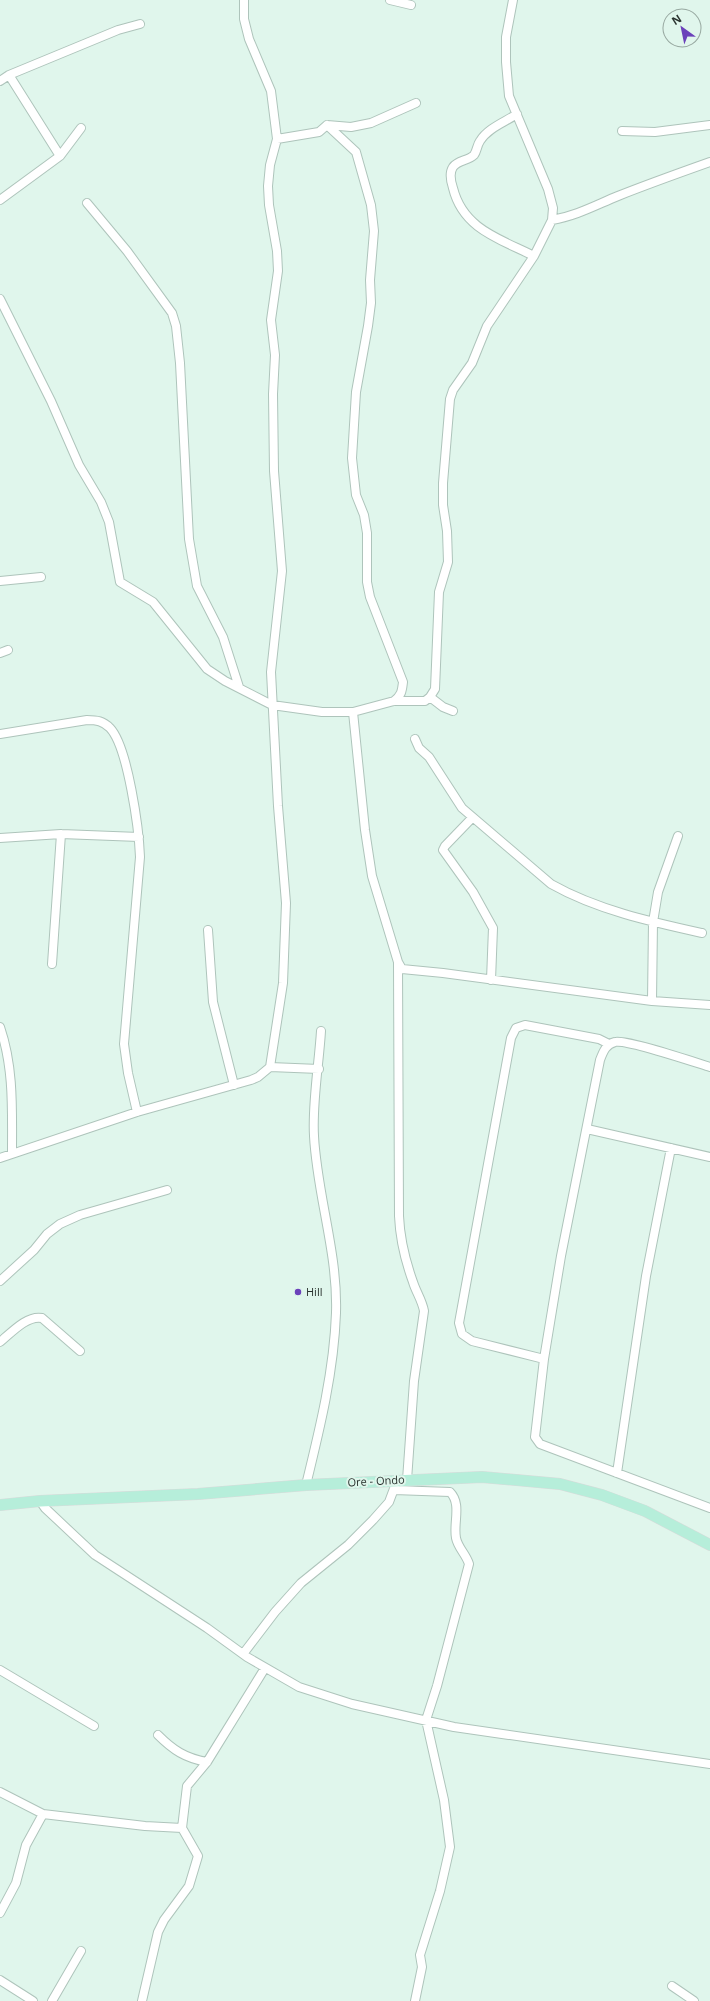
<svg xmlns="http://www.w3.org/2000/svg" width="710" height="2001" font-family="'Open Sans',sans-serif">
	<rect width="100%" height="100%" fill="#e0f6ec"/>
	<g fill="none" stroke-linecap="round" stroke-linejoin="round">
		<g stroke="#aec4bb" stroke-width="10">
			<path id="minor" d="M390,0L411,5
				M9,75L60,156
				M0,81L9,75L118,30L140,24
				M517,114C505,122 488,128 480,141C477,145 477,151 474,155C468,161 458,160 453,167C449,173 451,182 453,188C463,229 500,239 534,256
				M327,125L356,152L371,205L374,231L370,280L371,303L368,326L356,392L352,458L356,495L364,515L367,533V582L370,597L403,682C402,690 402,695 394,701
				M327,125L351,127L371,123L416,103
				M622,131L655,132L710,125
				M277,139L319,132L327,125
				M0,200L60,156L81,128
				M87,203L127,251L172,313L176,326L180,363L189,539L197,586L223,637L239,687
				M552,220C576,216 596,205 618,196C648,184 679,173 710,162
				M0,299L51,401L79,465L101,502L109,522L120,582L153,602L207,669L225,681L272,705L322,712H353L394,701H425L430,697L435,689L439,592L448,562L447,531L443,505V483L450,399L453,390L472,363L487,326L534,256L552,220L553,208L548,189L509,96L506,62V37L513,0
				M0,581L41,577
				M0,653L8,650
				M430,697L443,707L453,711
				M353,712L365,830L372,876L398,962L402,969L443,973L652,1001L710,1005
				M0,734L87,720C97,720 103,721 110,728C128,747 139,830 140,857L124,1044L128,1073L137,1112
				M415,739L419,748L429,757L462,808L551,884C597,910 652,922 702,933
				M472,818L445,846L443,850L473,892L493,928L491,980
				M0,838L61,834L139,837
				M208,930L213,1002L234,1085
				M398,963L399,1216C400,1239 405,1260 413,1282C416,1292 422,1300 424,1311L414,1381L407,1480
				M52,964L61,834
				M652,1001L653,922L658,892L678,836
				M0,1027C14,1068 12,1110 12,1153
				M270,1067L319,1069
				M710,1067C694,1062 626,1039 615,1042C606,1044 603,1052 600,1060L561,1256L544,1359L535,1437L540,1444L710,1508
				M587,1129L710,1157
				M0,1158L137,1112L251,1080L258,1077L270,1067L283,983L286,903L278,806L271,672L282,571L274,471L273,394L275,355L271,320L278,271L277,251L269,205L268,186L270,165L277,139L271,91L249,39L244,19V0
				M0,1281L34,1250L47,1234L60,1224L80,1215L167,1190
				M0,1342C11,1333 27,1315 42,1318L80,1351
				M544,1359L472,1341L462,1334L459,1323L511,1038L516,1028L525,1025L599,1039L609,1044
				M617,1473L646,1276L671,1148
				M306,1485C320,1428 334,1371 336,1313C338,1253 317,1195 314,1136C312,1103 319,1064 321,1031
				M394,1490L450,1492C462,1504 453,1523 456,1538C458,1548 466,1554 469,1564L437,1686L426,1720L444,1800L450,1847L440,1891L420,1955L422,1967L415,2001
				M40,1501L45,1508L95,1555L207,1628L247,1657L299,1687L352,1704L454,1727L710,1764
				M243,1654L275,1612L301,1583L348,1545L373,1520L389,1502L395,1486
				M0,1670L94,1726
				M158,1735C173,1750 185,1758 207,1762
				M0,1792L43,1814L145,1826L182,1828L198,1856L189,1886L164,1920L158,1932L142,2001
				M182,1828L187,1786L207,1762L265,1668
				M0,1913L16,1883L26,1845L43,1814
				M0,1980L33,2001
				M672,1986L694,2001
				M52,2001L81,1951"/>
		</g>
		<g stroke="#d9dada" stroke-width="12">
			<path id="major" d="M0,1505L40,1501L198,1494L306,1485L482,1477L560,1484L602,1495L645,1511L710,1545"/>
		</g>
		<use href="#minor" stroke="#fff" stroke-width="8"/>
		<use href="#major" stroke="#b6eeda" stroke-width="11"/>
	</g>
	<circle fill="#6b42ba" stroke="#e0f6ec" stroke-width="1.5" cx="298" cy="1292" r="4"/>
	<g text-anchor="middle" stroke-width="4" stroke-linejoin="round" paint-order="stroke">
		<g font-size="11" fill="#2a332f" stroke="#e0f6ec" text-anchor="start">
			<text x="306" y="1296">Hill</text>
		</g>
		<g font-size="11" fill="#2a332f" stroke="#e0f6ec">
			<text transform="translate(376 1481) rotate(-3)" y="4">Ore - Ondo</text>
		</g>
	</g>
	<g transform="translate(682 28) rotate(327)"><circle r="19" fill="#e0f6ec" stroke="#97a8a0"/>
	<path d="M0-3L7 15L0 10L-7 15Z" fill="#6b42ba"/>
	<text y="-6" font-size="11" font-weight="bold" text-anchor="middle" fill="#2a332f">N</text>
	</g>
</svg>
